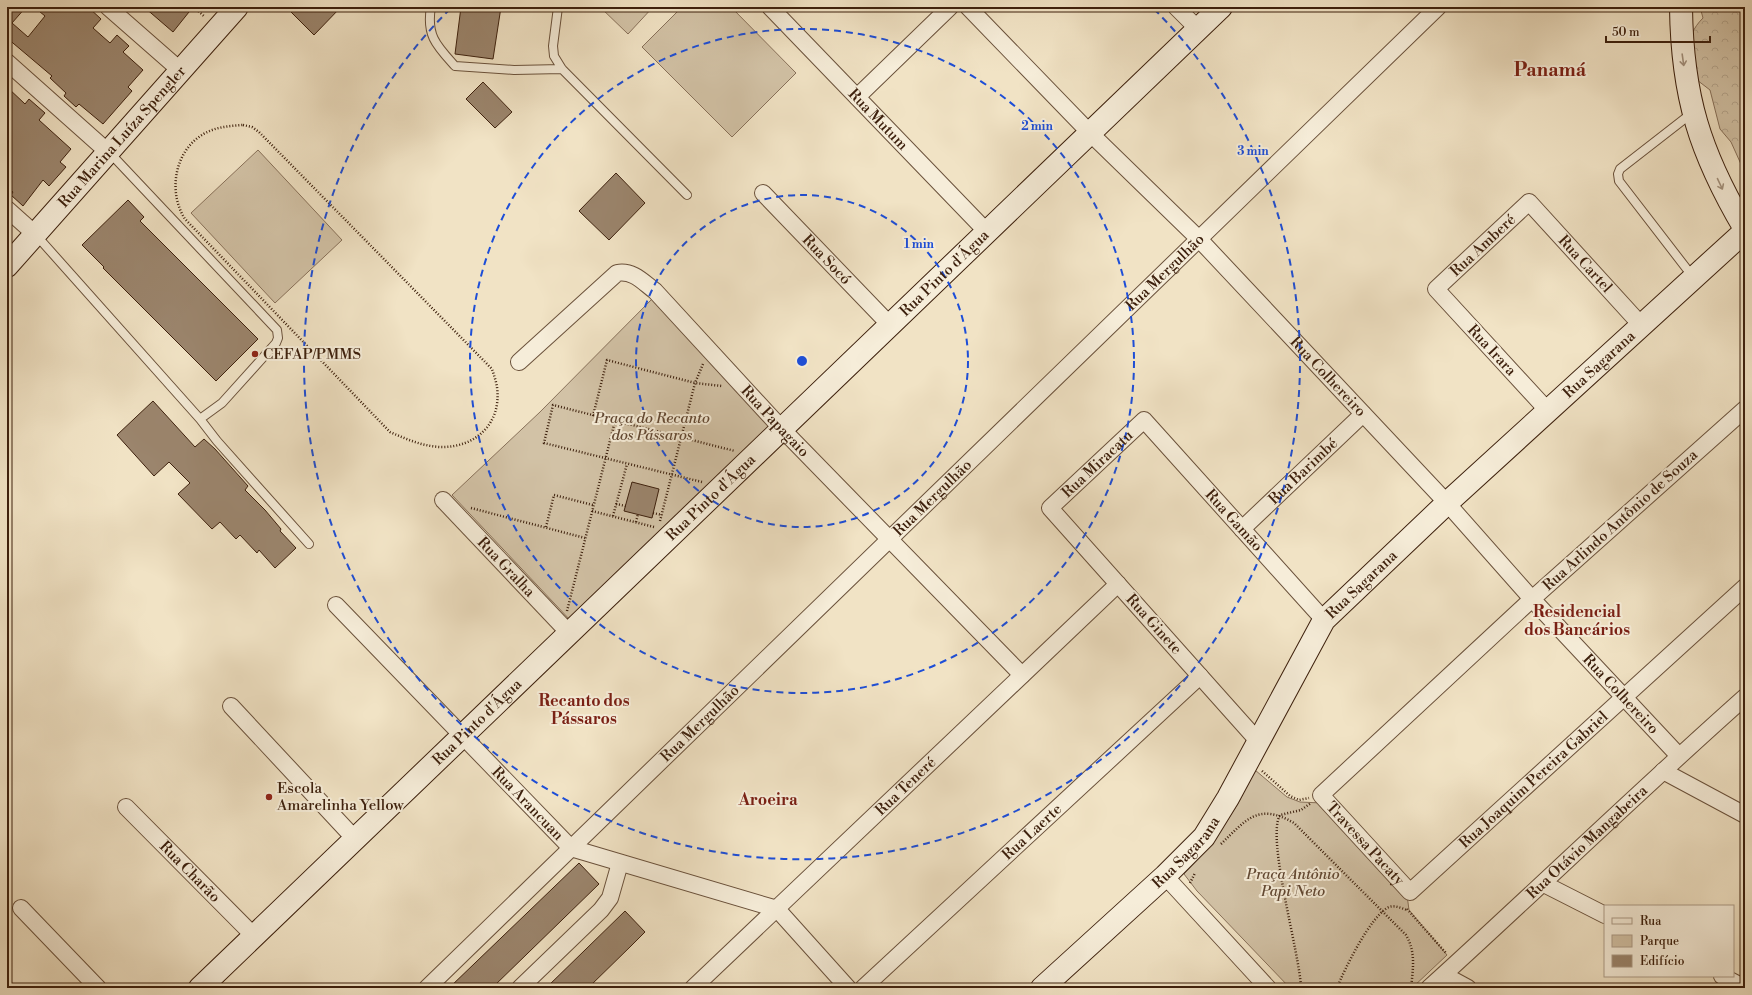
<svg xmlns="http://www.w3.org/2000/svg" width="1752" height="995" font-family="'Libre Bodoni',serif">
	<defs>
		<pattern id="forest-crowns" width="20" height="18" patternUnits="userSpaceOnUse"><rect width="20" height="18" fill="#d2c2a6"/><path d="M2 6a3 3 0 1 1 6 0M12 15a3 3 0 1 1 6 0" fill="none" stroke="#b5a68e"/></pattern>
	</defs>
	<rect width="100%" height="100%" fill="#f1e3c5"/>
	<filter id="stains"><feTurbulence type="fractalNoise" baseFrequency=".005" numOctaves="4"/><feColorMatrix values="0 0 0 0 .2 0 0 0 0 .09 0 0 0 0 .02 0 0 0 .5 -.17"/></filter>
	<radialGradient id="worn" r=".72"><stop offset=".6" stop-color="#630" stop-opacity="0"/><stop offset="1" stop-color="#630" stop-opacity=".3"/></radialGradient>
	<path fill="#d2c2a6" stroke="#88715a" d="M600,7H653L628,34Z
		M682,7H731L796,73L732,137L642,47Z
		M258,150L342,240L275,303L191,213Z
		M655,296L778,430L571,621L452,495L540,412Z
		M1255,770L1287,797L1300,802L1322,803L1407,895L1409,910L1447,955L1412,988H1290L1197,891L1184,874L1213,843L1237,805Z"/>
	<path fill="url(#forest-crowns)" stroke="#88715a" d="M1700,7H1745V173L1731,142L1720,129L1710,90L1697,80C1692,53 1682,39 1703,18Z"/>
	<path fill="#9b856d" stroke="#3d200d" d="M7,7H26L12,23L28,37L45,16L34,7H74L79,12L84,7H88L101,19L93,28L110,43L117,35L129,46L123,52L143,70L128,87L132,91L103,124L79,104L76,107L64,96L66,93L50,78L52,76L7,38Z
		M144,7H193L173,32Z
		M286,7H341L314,35Z
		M461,7H501L493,59L455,54Z
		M483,82L512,112L495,128L466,99Z
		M7,87L25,104L29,99L45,113L39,120L71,149L60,162L66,167L49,186L43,180L23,206L11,195L13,192L7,187Z
		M616,173L645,203L609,240L579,211Z
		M128,200L144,217L140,221L258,339L216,381L103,268L104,267L82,245Z
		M153,401L195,447L204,439L215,449L248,486L245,490L265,510L281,529L280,531L296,548L275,568L259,550L257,553L240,535L236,539L220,522L212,529L178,494L190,483L169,462L154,476L117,435Z
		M632,482L659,489L652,518L624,511Z
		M579,863L599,884L492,988H449Z
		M625,911L645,932L631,946L588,988H546Z"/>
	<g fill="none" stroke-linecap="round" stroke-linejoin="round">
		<g stroke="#6a513b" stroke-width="10">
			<path id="lane" d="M431,7C426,36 437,46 455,66L514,70L562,69
				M558,7L553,46L554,56L562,69L687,195
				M1692,113L1620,169L1618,174L1619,181L1693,277
				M36,235L200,419L222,403L276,343L278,338L277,330L109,152
				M200,419L217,441L309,544"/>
		</g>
		<g stroke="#6a513b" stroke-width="18">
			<g id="street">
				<path d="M108,7L181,71"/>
				<path id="s1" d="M770,7L987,232"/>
				<path id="s2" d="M968,7L1090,133L1199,239L1447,503L1532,599L1679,756"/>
				<path d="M1176,7L1198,29"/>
				<path d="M7,62L108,152"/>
				<path d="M857,97L950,7"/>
				<path id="s3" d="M763,193L890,325"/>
				<path d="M7,209L35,234"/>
				<path id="s4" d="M519,362L617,273C633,270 643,282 655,291L782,429L1022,675"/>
				<path id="s5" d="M1745,409L1532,599L1321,795L1410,892L1745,587"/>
				<path id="s6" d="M1549,412L1436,289L1529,202L1642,326"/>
				<path id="s7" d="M443,500L569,633"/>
				<path id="s8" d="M1242,529L1363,414"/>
				<path id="s9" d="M336,605L571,848L777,909L848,988"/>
				<path d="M231,706L355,839"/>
				<path id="s10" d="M1258,741L1050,508L1144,420L1324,620"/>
				<path d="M1663,771L1745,815"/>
				<path id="s11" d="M126,807L254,936"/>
				<path d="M1165,876L1268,988"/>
				<path d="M1544,884L1605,915"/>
				<path d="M21,908L98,988"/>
				<path d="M1444,975L1468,988"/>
				<path d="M1722,976L1745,988"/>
				<path id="s12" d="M427,988L1438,7"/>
				<path d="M520,988L601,910L610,898L620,863"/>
				<path id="s13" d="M693,988L1118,584"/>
				<path id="s14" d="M863,988L1200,676"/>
				<path id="s15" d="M1429,988C1535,892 1638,792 1745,697"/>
			</g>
		</g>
		<g stroke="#3d200d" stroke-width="24">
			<g id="secondary">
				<path d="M1681,7C1682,96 1700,153 1745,229"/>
				<path id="s16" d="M7,266L237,7"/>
				<path id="s17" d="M200,988L1221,7"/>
				<path id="s18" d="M1042,988L1165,876L1204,837L1228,798L1324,620L1447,503L1745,231"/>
			</g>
		</g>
		<path stroke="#3d200d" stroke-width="2.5" stroke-dasharray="1 2" stroke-linecap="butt" d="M194,7L205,17
			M243,125L252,127L259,132L492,369C494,375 496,381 497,387C502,424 475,448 440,447C422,446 406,439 390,432L185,219C168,193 174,152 202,135C214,127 229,126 243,125Z
			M593,416L607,360L695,383L722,386
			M702,482L544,443L553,405L735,451
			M616,504L626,506
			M471,508L585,538
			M592,511L654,527
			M653,513L662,515
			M613,516L627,464
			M660,521L695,383L703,364
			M636,522L638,514
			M546,527L554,495L593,505
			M567,611L615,421
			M1262,771L1290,796L1299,800L1309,798
			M1221,844C1246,820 1258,802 1294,823L1406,935C1416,952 1413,969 1411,988
			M1190,883L1195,873
			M1407,909L1446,953
			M1301,988C1300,954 1266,838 1280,815L1301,810L1311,803
			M1337,988C1344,970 1371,915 1389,907C1395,905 1401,908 1407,910"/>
		<use href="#lane" stroke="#f6edd9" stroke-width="8"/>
		<use href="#street" stroke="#f6edd9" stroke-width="16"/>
		<use href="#secondary" stroke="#f6edd9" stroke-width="22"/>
	</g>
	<defs><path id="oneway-shaft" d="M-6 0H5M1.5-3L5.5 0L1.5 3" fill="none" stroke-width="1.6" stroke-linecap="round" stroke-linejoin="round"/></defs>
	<g stroke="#a3917d">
		<use href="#oneway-shaft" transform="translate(1683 60) rotate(82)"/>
		<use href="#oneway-shaft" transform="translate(1720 184) rotate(65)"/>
	</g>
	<g fill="none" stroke="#1d4ed8" stroke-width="2" stroke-dasharray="7 5">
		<circle cx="802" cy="361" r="166"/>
		<circle cx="802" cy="361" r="332"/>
		<path d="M1154 9A498 498 0 1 1 450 9"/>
	</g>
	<g fill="#8f2418" stroke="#f6edd9" stroke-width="1.5">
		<circle cx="255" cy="354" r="4"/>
		<circle cx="269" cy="797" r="4"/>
	</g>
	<g text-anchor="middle" stroke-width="4" stroke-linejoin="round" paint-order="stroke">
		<g font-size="15" fill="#3d200d" stroke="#f6edd9">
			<text dy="5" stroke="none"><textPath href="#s1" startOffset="156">Rua Mutum</textPath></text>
			<text dy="5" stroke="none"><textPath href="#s16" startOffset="173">Rua Marina Luíza Spengler</textPath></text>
			<text dy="5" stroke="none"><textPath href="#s6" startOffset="231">Rua Amberé</textPath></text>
			<text dy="5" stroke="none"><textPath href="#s3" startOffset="92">Rua Socó</textPath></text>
			<text dy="5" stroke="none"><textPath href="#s6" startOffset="378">Rua Cartel</textPath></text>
			<text dy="5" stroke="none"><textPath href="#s12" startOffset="1028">Rua Mergulhão</textPath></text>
			<text dy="5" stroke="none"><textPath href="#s17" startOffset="1032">Rua Pinto d'Água</textPath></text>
			<text transform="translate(1492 350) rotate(47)" y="5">Rua Irara</text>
			<text dy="5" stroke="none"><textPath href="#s18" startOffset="845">Rua Sagarana</textPath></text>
			<text dy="5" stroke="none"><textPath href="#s2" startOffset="516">Rua Colhereiro</textPath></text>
			<text dy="5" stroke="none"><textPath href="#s4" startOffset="353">Rua Papagaio</textPath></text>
			<text dy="5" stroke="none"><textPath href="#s10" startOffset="377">Rua Miracatu</textPath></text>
			<text dy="5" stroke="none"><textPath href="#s8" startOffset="84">Rua Barimbé</textPath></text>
			<text dy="5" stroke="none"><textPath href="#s17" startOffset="708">Rua Pinto d'Água</textPath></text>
			<text dy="5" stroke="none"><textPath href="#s12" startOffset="704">Rua Mergulhão</textPath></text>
			<text dy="5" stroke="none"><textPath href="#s10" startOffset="576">Rua Gamão</textPath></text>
			<text transform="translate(1620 520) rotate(-42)" y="5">Rua Arlindo Antônio de Souza</text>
			<text dy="5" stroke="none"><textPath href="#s7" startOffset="92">Rua Gralha</textPath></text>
			<text dy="5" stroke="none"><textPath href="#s18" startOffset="521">Rua Sagarana</textPath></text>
			<text transform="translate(1154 624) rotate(48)" y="5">Rua Ginete</text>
			<text dy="5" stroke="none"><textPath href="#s2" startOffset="948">Rua Colhereiro</textPath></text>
			<text dy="5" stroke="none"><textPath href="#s17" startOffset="384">Rua Pinto d'Água</textPath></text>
			<text dy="5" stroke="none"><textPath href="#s12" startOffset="380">Rua Mergulhão</textPath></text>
			<text dy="5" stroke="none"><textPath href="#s5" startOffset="872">Rua Joaquim Pereira Gabriel</textPath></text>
			<text dy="5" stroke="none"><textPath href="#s13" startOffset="293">Rua Teneré</textPath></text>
			<text dy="5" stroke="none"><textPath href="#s9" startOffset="276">Rua Arancuan</textPath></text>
			<text dy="5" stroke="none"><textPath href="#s14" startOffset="230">Rua Laerte</textPath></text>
			<text dy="5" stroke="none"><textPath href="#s15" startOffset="215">Rua Otávio Mangabeira</textPath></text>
			<text dy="5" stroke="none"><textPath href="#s5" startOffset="639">Travessa Pacaty</textPath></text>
			<text dy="5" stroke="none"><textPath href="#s18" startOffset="198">Rua Sagarana</textPath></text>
			<text dy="5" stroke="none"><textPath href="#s11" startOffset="91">Rua Charão</textPath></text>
		</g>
		<g font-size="15" fill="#3d200d" stroke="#f6edd9" text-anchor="start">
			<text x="263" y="359">CEFAP/PMMS</text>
			<text x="277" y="793">Escola<tspan x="277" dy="17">Amarelinha Yellow</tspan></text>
		</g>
		<g font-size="15" font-style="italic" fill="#624833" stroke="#f6edd9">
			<text x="652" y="423">Praça do Recanto<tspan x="652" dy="17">dos Pássaros</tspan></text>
			<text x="1293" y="879">Praça Antônio<tspan x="1293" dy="17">Papi Neto</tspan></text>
		</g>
		<g font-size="16" font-weight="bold" fill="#7a1f14" stroke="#f6edd9">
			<text x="1577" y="617">Residencial<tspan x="1577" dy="18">dos Bancários</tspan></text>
			<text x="584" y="706">Recanto dos<tspan x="584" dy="18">Pássaros</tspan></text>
			<text x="768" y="805">Aroeira</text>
		</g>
		<g font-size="19" font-weight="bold" fill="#7a1f14" stroke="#f6edd9">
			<text x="1550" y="76">Panamá</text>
		</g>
	</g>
	<circle cx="802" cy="361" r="6" fill="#1d4ed8" stroke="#f6edd9" stroke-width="2"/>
	<g font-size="12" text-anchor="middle" font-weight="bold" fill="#1d4ed8" stroke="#f6edd9" stroke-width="4" stroke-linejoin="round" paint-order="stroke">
		<text x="1037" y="130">2 min</text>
		<text x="1253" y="155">3 min</text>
		<text x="919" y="248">1 min</text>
	</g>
	<rect width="1752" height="995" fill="none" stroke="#f1e3c5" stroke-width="24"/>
	<rect x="8" y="8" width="1736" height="979" fill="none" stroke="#3d200d" stroke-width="2"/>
	<rect x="12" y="12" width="1728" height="971" fill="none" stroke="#3d200d"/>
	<rect x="1604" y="905" width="130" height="72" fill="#f6edd9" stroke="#ac9b87"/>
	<rect x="1612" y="918" width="20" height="6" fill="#f6edd9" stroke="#ac9b87"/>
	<text x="1640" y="925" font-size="12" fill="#3d200d">Rua</text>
	<rect x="1612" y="935" width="20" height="12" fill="#d2c2a6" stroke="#ac9b87"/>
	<text x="1640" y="945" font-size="12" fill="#3d200d">Parque</text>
	<rect x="1612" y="955" width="20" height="12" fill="#9b856d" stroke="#ac9b87"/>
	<text x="1640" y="965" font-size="12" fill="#3d200d">Edifício</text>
	<path d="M1606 36v6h104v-6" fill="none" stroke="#3d200d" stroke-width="2"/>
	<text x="1612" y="36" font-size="12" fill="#3d200d" stroke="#f6edd9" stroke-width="3" paint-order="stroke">50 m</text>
	<rect width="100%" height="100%" filter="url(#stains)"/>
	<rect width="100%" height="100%" fill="url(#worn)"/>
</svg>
